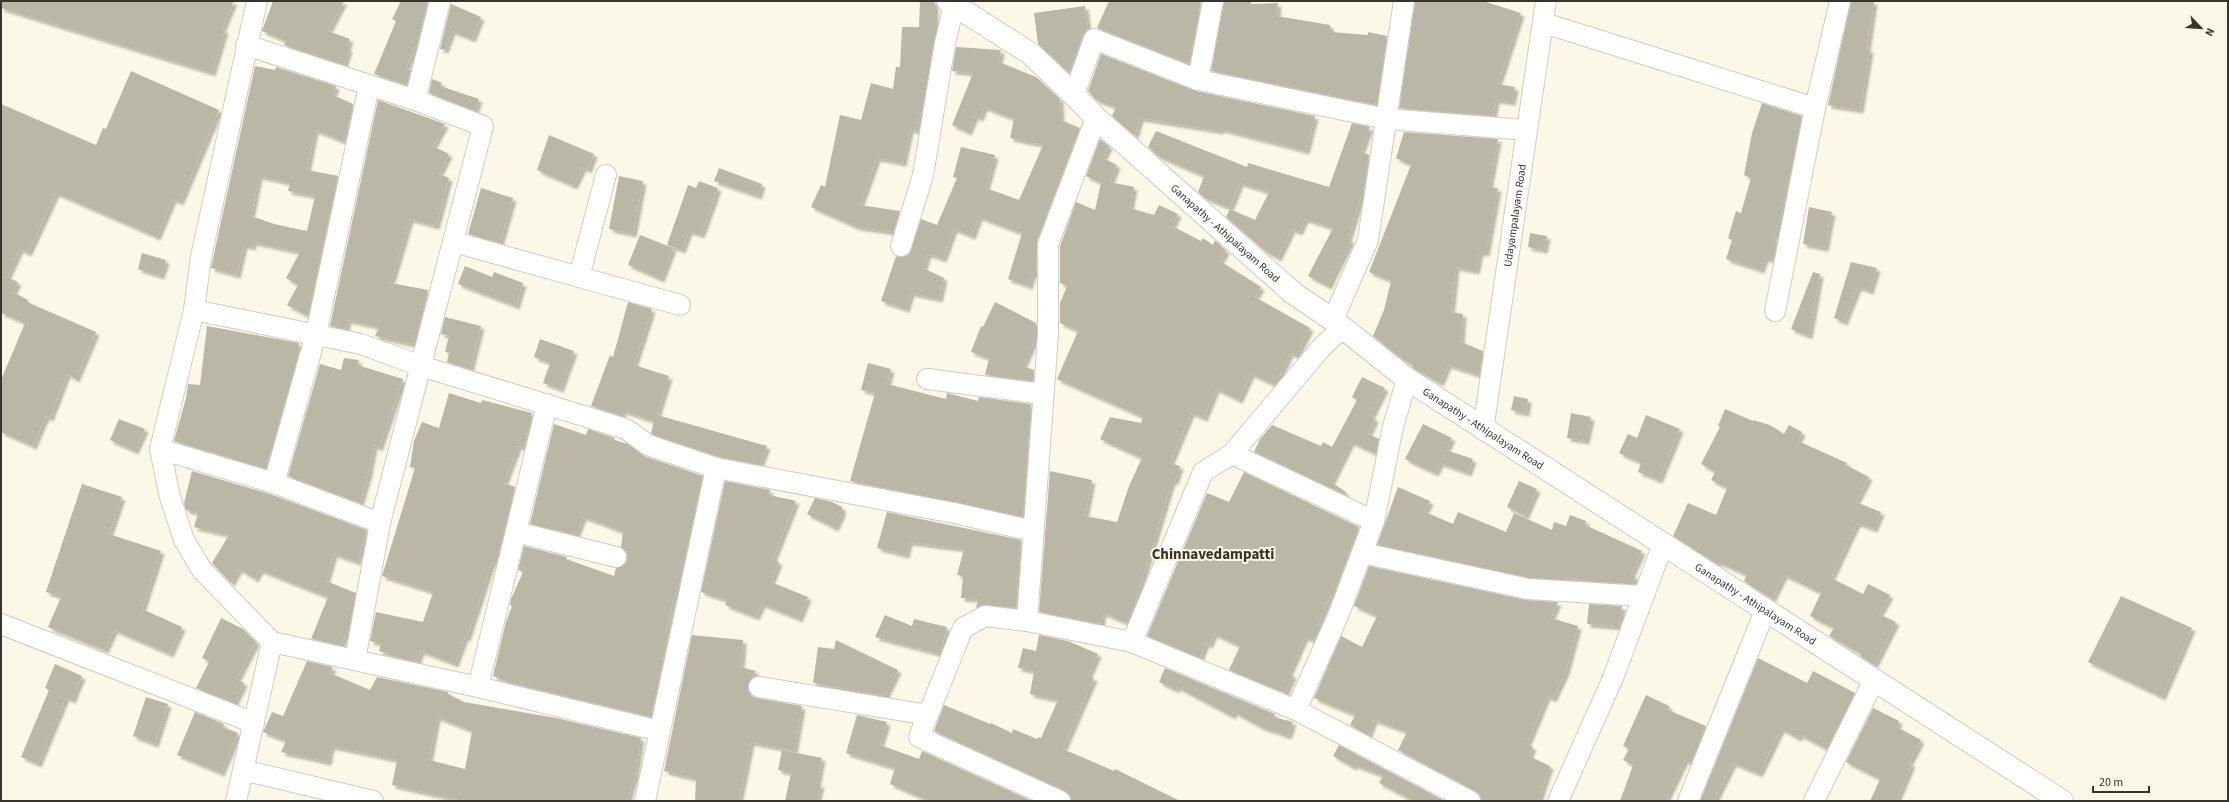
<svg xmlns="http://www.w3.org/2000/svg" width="2229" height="802" font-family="'Source Sans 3',sans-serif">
	<defs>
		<filter id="shadow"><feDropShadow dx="3.5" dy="3.5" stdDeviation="1" flood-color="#0004"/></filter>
	</defs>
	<rect width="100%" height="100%" fill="#fcf8e7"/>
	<path fill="#bbb7a7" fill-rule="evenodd" filter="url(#shadow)" d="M1,1H234L222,29L225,30L212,73L1,8Z
		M273,1H344L328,31L350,39L347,48L349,49L344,65L284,45L286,41L262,31Z
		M401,1H428L418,41L406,68L411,70L407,85L374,74L396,21L392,19Z
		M920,1H935V37L923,106L916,131L910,129L903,163L877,158L860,205L900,211L893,232L857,227L811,207L821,185L825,187L840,115L861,120L871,83L893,89L896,67H900L902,27H919Z
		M1109,1H1201L1189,64L1097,28Z
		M1224,1H1251V4L1278,3L1277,16L1330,25L1331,32L1368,35V32L1387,36L1377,105L1211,71Z
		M1415,1H1483L1521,13L1498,84L1515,87L1512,102L1496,100L1493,116L1399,108Z
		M1851,1H1874L1867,49L1870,50L1860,110L1828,105Z
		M451,4L481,17L472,39L452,31L445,50L440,49Z
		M1085,6L1088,30L1083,35L1069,73L1038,44L1034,13Z
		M956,47L1001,50L999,62L1036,77L1060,99L1061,120L1080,128L1037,240L1036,274L1033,273L1029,286L1008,279L1022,233L979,217L972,236L954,229L943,259L928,254L923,268L944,278L939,299L911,293L906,309L881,301L896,256L903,257L909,254L921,219L937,225L957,178L953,177L961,147L995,155L986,188L1019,200L1043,145L1010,138L1014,119L984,107L980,118L975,116L968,132L952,125L973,73L952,71Z
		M1101,54L1196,91L1315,116L1306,151L1221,129L1220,131L1140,118L1135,136L1112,116L1116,107L1096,100L1088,91Z
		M255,66L275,70L276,67L336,86L333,95L353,104L345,142L315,130L307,170L338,176L308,316L287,305L298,285L286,278L300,252L253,242L252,247L244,245L237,275L211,268ZM259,176L290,183L288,191L315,196L307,231L274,224L251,216Z
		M131,71L219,110L180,202L173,199L157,237L56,193L28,253L20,249L7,277L18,282L13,292L28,300L27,302L96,332L76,379L67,374L50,418L46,416L33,446L1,432V380L25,323L2,313L1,316V104L96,145L103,128L106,129Z
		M432,79L442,83L440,86L479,99L475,111L429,93Z
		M378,100L445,124L433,146L449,154L439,174L449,178L436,226L410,219L391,283L428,290L419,328L411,344L375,336L379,327L348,320L346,329L330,326Z
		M1762,103L1802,116L1785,201L1773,241L1777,242L1773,260L1765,258L1761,270L1726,259L1732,240L1728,238L1736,211L1741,213L1751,178L1744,175L1752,133Z
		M1352,123L1370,127L1361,151L1369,155L1364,187L1348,239L1351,240L1328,286L1308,276L1333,228L1305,219L1299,232L1292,229L1278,258L1265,251L1226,217L1230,209L1255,220L1269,192L1240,183L1230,208L1205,198L1198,192L1204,176L1158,156L1148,147L1156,131L1247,167L1248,163L1329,187Z
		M1404,132L1498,139L1489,187L1498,188L1486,253L1480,252L1476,271L1456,267L1451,312L1463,314L1461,342L1483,351L1479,375L1448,365L1440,383L1414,369L1412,367L1413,365L1402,359L1373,336L1384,310L1391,281L1369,272L1411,165L1396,158Z
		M549,135L594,154L588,170L583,167L574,186L537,170Z
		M1100,139L1109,146L1103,158L1117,165L1110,182L1134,187L1130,208L1154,215L1159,205L1178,214L1172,226L1201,241L1203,238L1213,245L1215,240L1226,251L1220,261L1261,287L1255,297L1310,328L1296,356L1290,353L1275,385L1251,374L1239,400L1216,389L1204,418L1191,413L1170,463L1180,466L1175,481H1172L1134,606L1127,623L1103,613L1101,624L1039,612L1050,471L1092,480L1085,516L1117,522L1129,486L1142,458L1100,439L1110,417L1141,423L1143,417L1057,379L1078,331L1060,323V303L1067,286L1060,283V246L1076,202L1095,210L1101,183L1086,176Z
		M719,168L762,184L758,196L714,181Z
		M619,176L643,181L633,234L609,229Z
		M699,181L718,188L701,235L689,231L682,250L667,245L688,185L696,188Z
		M481,188L513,198L500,243L468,234Z
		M1809,207L1832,212L1825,248L1803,244Z
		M1530,233L1547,236L1544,250L1528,247Z
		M640,235L673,248L661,279L628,265Z
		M142,253L166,260L161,276L138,269Z
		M1851,262L1877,268L1870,291L1858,287L1844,322L1834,318Z
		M465,266L492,277L494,272L523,283L516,306L458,284Z
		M1813,272L1820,274L1809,336L1791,329Z
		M628,302L652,309L634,365L669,376L657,415L767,446L760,464L762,465L719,457L653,435L651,433L654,421L623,411L621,416L591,406L610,355L613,357Z
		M995,302L1036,323V336L1023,366L1034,370L1032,381L985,375L989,358L971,352L981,326L983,327Z
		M445,317L481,326L470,369L447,362L449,353L445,352L449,336L441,334Z
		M207,326L299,343L298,357L266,469L174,441L186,398L188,384L200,385Z
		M540,339L574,351L560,389L543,383L550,363L534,357Z
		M344,358L359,360L357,365L403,379L379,448L374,445L369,472L360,503L288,476L320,364L341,370Z
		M868,363L891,369L887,384L946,399L947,393L978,401L979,397L1031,404L1023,517L850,481L875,393L861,390Z
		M1362,377L1385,388L1371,416L1375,419L1368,434L1379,439L1376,454L1351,442L1331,482L1346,492L1344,494L1254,452L1260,439L1272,425L1321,446L1323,442L1332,447L1357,400L1352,397Z
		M449,393L481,403L482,400L532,413L524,448L518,446L504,483L515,487L496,564L492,562L467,638L465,637L455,664L421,651L417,662L387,655L388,653L379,651L381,644L370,641L376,612L423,622L433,592L382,576L415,468L410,467L414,441L422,422L439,428Z
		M1514,396L1528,399L1526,413L1511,410Z
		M1725,409L1753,421V420L1770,425L1784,434L1789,425L1802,432L1798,441L1847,463L1846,465L1869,477L1856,502L1881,512L1874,529L1857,523L1831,578L1863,594L1868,584L1890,595L1879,614L1896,622L1874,665L1860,656L1861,654L1829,636L1834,628L1810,616L1821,593L1784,575L1772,599L1744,581L1747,575L1718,562L1717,564L1673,536L1688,503L1716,515L1727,488L1711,480L1715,472L1701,464L1720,427L1718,426Z
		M1571,413L1591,417L1586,441L1567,438Z
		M1646,415L1680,429L1659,480L1638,472L1641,463L1619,453L1628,434L1637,438Z
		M119,419L145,429L135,451L110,440Z
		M554,424L586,435L588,429L615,438L614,440L628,444L644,456L703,476L679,586H677L673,601L666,632H669L651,717L508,682L493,676L506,622L512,606L510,605L511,599L523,572L518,570L524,546L567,557L566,559L614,576L616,568L624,565L627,559V553L621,547L623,532L595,521L583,517L576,535L530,524Z
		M1423,424L1452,438L1446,450L1473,459L1468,473L1440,463L1435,473L1405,459Z
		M192,471L270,494L367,530L357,562L334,554L326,581L356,593L348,634H346L341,645L311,639L328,597L260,570L255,579L239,569L231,583L212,563L229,535L194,527L198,513L186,510L184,503Z
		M1244,472L1359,527L1333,597L1330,596L1318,625L1321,626L1314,641L1305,637L1289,673L1293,675L1285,693L1229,670L1240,646L1214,634L1209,645L1206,643L1200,658L1147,636L1207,493L1229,502Z
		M725,481L770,490L769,495L796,501L773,559L779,562L771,582L808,597L799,619L762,604L756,617L725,605L727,600L701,592Z
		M1519,481L1537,489L1525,516L1507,507Z
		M82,484L122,497L109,534L161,551L142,609L182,627L170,654L114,630L105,650L48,627L61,597L46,592Z
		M1398,487L1430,501L1425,512L1453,524L1458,512L1506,532L1514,513L1552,530L1554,522L1566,526L1570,515L1586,521L1585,525L1642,551L1631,575L1635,576L1632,584L1584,581L1567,577L1566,580L1530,578L1377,545Z
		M815,498L832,502L842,507V513L835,528L807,514Z
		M887,512L1021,540L1016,608L986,605L976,608L978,599L961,598L963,576L957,575L964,549L909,542L906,555L877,548Z
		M1369,566L1526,600L1558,602L1551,618L1578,626L1566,671L1553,699L1547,696L1527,744L1533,747L1529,756L1550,766L1538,801H1481L1480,795L1475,791L1398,750L1407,732L1374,720L1368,735L1350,725L1355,715L1314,698L1341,636L1362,647L1377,616L1354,606Z
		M2121,596L2192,628L2162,697L2088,662Z
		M1589,604L1622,606L1620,627L1587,624Z
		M885,615L912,626L914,619L947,627L940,654L875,637Z
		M221,618L243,629L256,642L237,679L244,683L234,703L196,688L209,662L202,658Z
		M692,635L743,640L741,667L756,671L748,685L749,695L757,698L802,706L794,751L751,742L739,801H695L696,779L664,771Z
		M1039,635L1068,641L1098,654L1088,676L1094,678L1063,749L1114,771L1115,769L1180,801H1071L1070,795L1065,791L934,731L944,705L990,724L991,723L1012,733L1013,729L1037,739L1038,737L1041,738L1058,700L1030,694L1034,671L1018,668L1023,648L1036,651Z
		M836,640L898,670L885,696L813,683L818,647L834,649Z
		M1758,658L1807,683L1813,671L1855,693L1827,749L1800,735L1798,738L1781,729L1759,774L1733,763L1714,801H1700Z
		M307,661L333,667L330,673L370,690L377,677L448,692V694L464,702L556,718L641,738L635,776L627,801H463L392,785L397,760L331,746L328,762L281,752L286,741L263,732L272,712L283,716ZM437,717L472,731L465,769L429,760Z
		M55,664L82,676L72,700L66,697L38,764L21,757L49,690L45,688Z
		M1165,668L1275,714L1274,717L1293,722L1288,736L1261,727L1234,712L1232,716L1177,687L1176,690L1159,682Z
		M1646,695L1669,706L1668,710L1706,726L1691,763L1685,760L1665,801H1620L1633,765L1623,760L1629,749L1623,746Z
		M146,697L168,704L155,744L133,736Z
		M1873,708L1899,721L1897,727L1921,740L1909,763L1912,764L1896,801H1870L1880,779L1846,762Z
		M195,712L224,724L223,727L238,733L221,773L177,755Z
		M857,715L887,722L880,745L919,759L922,751L1032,801H930L890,784L895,768L846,753Z
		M1339,745L1445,801H1414L1379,783L1383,776L1355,765L1353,767L1333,756Z
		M782,750L822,758L817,784H821L817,801H785L791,773L778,770Z"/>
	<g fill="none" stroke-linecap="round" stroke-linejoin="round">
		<g stroke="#d0cdbc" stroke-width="22">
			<g id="minor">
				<path d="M1544,23L1815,108L1775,311"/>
				<path d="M246,45L415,100L483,126L380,523L355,660"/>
				<path d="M1198,80L1213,1"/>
				<path d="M1074,95L1094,39L1198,80L1387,119L1527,130"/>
				<path d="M415,100L440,1"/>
				<path d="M1815,108L1840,1"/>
				<path d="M1096,118L1048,244V335L1027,621L1132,642L1296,710L1338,616L1374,521L1232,454L1321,348L1342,328"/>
				<path d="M454,242L680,305"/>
				<path d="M901,246L923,175L945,43L955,1"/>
				<path d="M579,277L606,175"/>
				<path d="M194,310L361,344L421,366L626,429L648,445L716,468L954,513L1034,531"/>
				<path d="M1333,320L1368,240L1404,1"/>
				<path d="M927,379L1043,394"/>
				<path id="s1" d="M1483,430L1546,1"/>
				<path d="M160,449L274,483L316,334L369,86"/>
				<path d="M274,483L380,523"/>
				<path d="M1374,521L1393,427L1407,379"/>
				<path d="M516,532L616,557"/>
				<path d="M1362,553L1528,589L1643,596"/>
				<path d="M1027,621L985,616L963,628L919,737L1060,801"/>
				<path d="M1,624L254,723"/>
				<path d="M272,642L478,687L660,731"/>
				<path d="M1132,642L1203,472L1232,454"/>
				<path d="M478,687L547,404"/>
				<path d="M759,687L928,715"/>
				<path d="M1296,710L1470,801"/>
				<path d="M243,770L373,801"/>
				<path d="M236,801L272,642L202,570L184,540L170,497L160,449L194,310L201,257L257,1"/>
				<path d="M645,801L716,468"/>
				<path d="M1558,801L1613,678L1663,544"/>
				<path d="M1688,801L1765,611"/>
				<path d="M1814,801L1874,680"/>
			</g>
		</g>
		<g stroke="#d0cdbc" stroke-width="24">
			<g id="major">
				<path id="s2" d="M948,1L1031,54L1074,95L1096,118L1293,293L1333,320L1407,379L2062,801"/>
			</g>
		</g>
		<use href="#minor" stroke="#fff" stroke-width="20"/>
		<use href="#major" stroke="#fff" stroke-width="22"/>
	</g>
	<g text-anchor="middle" stroke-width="4" stroke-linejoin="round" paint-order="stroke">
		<g font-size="11" fill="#35342d" stroke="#fcf8e7">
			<text dy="4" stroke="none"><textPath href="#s1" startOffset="217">Udayampalayam Road</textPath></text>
			<text dy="4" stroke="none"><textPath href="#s2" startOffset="363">Ganapathy - Athipalayam Road</textPath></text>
			<text dy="4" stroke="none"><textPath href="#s2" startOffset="687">Ganapathy - Athipalayam Road</textPath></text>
			<text dy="4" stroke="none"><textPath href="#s2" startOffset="1011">Ganapathy - Athipalayam Road</textPath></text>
		</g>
		<g font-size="15" font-weight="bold" fill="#363426" stroke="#fcf8e7">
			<text x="1213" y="559">Chinnavedampatti</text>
		</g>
	</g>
	<rect width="2229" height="802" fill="none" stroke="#35342d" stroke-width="4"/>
	<g transform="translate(2201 28) rotate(115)" stroke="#fcf8e7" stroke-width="3" paint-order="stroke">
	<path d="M0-3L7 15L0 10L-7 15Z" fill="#35342d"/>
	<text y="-6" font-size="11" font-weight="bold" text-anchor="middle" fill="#35342d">N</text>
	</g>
	<path d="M2093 786v6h56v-6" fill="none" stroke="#35342d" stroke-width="2"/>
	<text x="2099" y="786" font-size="12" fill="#35342d" stroke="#fcf8e7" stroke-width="3" paint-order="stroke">20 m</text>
</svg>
